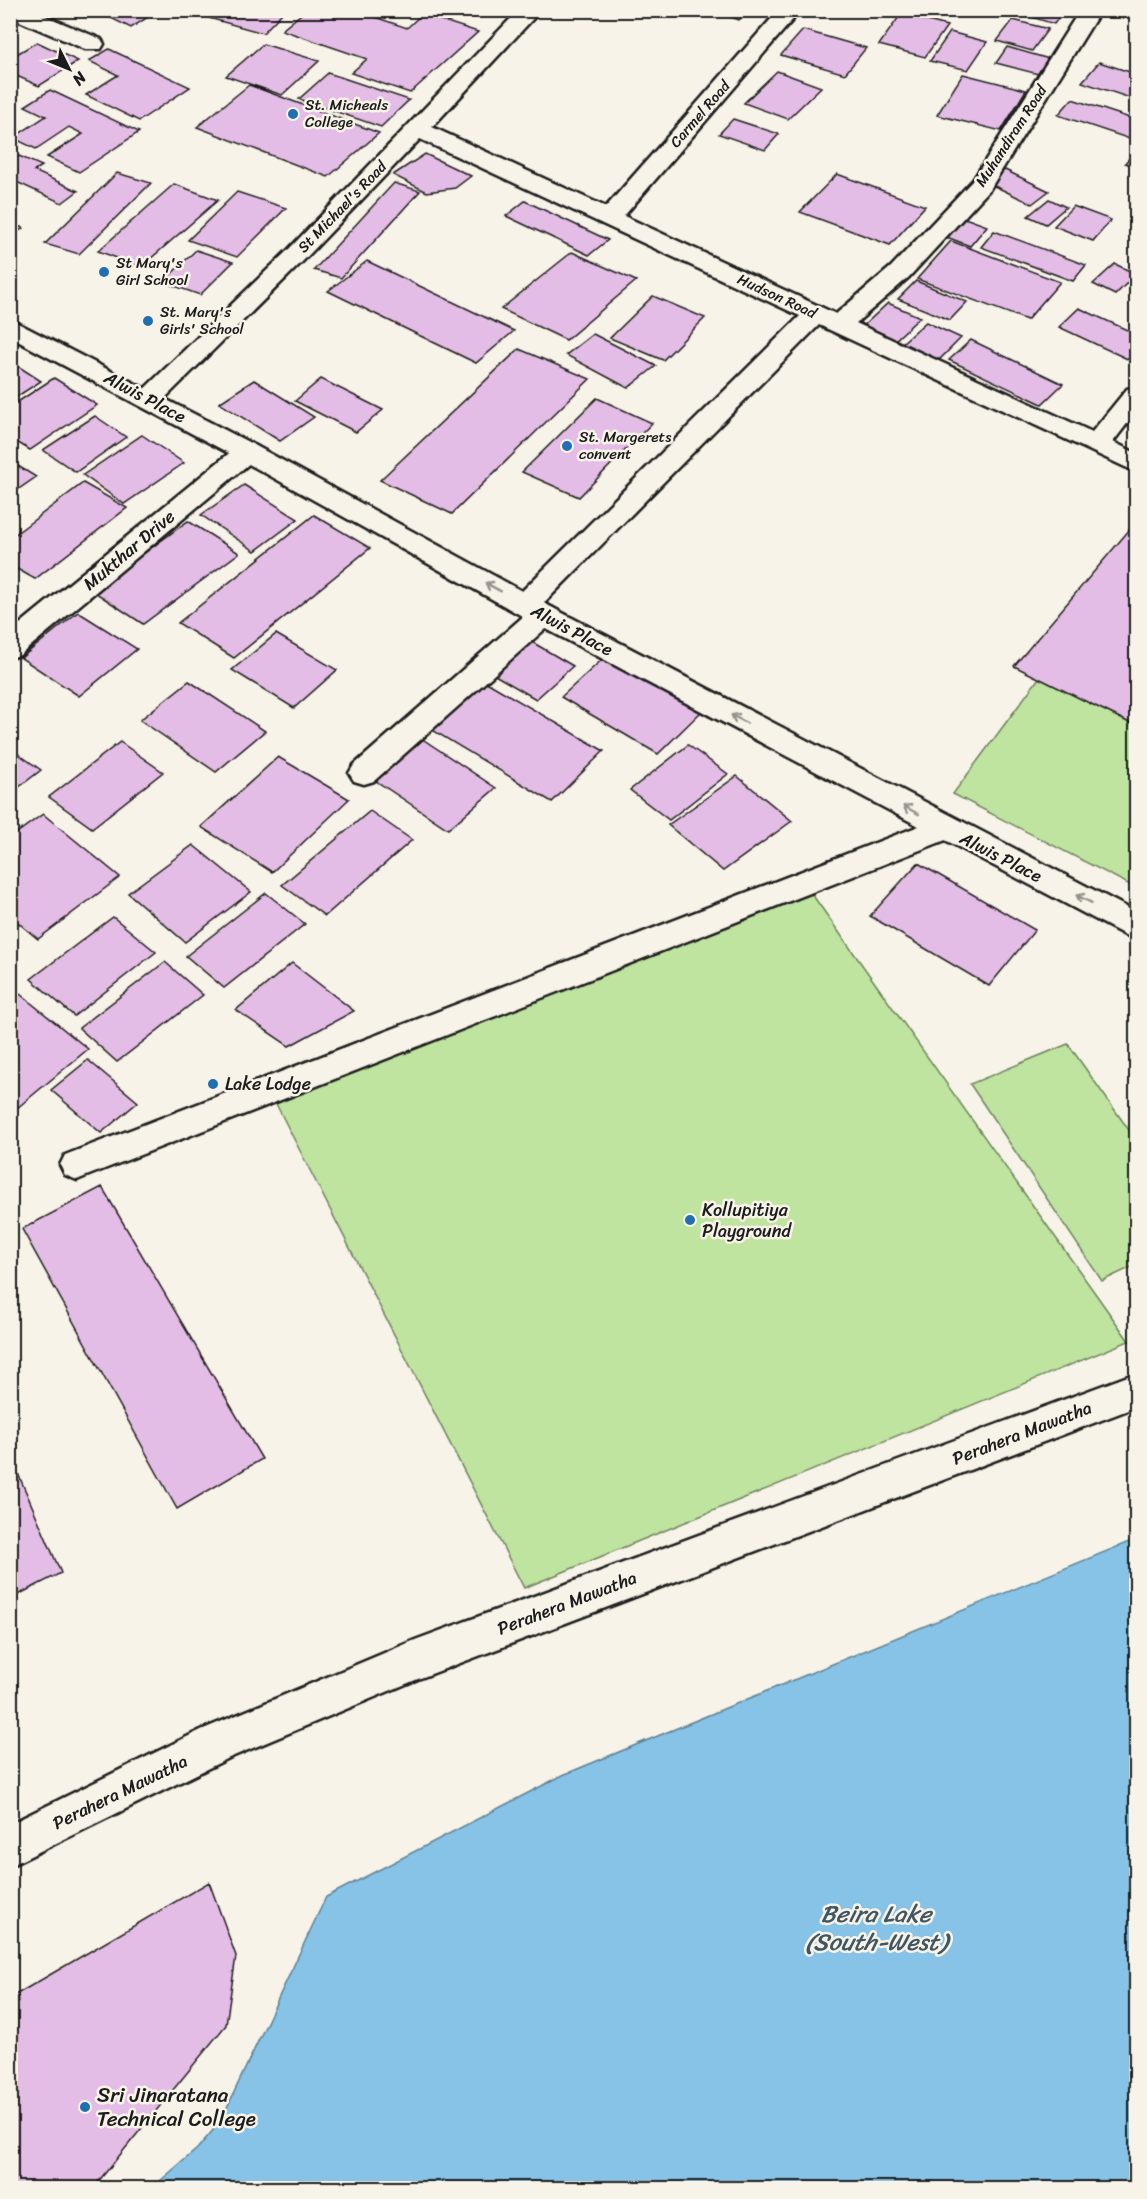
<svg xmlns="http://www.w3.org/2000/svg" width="1147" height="2199" font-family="Sriracha,sans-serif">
	<rect width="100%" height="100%" fill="#f7f3e8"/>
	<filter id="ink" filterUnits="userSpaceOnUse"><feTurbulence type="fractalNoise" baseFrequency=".0167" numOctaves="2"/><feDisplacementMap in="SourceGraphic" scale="12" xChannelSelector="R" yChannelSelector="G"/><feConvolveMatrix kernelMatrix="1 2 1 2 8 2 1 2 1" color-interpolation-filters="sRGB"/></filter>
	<g filter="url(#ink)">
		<path fill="#bee49f" stroke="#6d805e" stroke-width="1.5" d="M1039,678L1136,726V888L953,794Z
			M809,890L1129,1341L524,1588L274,1100Z
			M1068,1044L1136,1140V1265L1102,1281L970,1084Z"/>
		<path fill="#87c3e6" stroke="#5c8095" stroke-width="1.5" d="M1136,1539V2188H152L197,2149L220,2122L326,1897L563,1775Z"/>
		<path fill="#e4bde6" stroke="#1c1c1c" stroke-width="1.5" d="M95,10H159L131,28Z
			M180,10H285L263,33Z
			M306,10H354L407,28L422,14L478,32L410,93L351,73L367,59L282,30Z
			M710,10H749L739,20Z
			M1009,10H1059L1063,12L1054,24Z
			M901,14L947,26L925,57L879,45Z
			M1013,20L1048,29L1032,51L997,41Z
			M803,30L866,48L845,74L781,55Z
			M950,32L987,42L968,70L930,61Z
			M37,42L78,61L39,86L10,73V58Z
			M263,44L319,61L282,95L226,76Z
			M1007,47L1049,59L1038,74L996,63Z
			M109,49L190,87L139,121L86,95L118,75L89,61Z
			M1099,62L1136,74V100L1082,82Z
			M777,71L821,87L788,119L744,103Z
			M328,73L409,100L381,127L299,99Z
			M963,74L1026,90L1001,131L937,115Z
			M249,85L379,133L328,177L197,127Z
			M50,90L139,132L79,172L47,157L83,134L69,127L36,149L13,138L46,116L25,106Z
			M1072,99L1136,120V141L1058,115Z
			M733,119L779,134L765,150L719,134Z
			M1136,151V167L1125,163Z
			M425,154L471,176L455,188L427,192L393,175Z
			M19,156L42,166L34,171L78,191L62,203L10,179V161Z
			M1005,170L1049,191L1032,204L988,183Z
			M117,173L151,183L79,254L45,244Z
			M837,174L925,206L890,245L800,212Z
			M394,183L420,191L341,278L314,270Z
			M174,184L218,200L141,267L98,251Z
			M237,192L286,208L237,257L188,240Z
			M1049,199L1066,207L1046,224L1028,216Z
			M525,201L608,240L589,255L506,216Z
			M1073,206L1111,220L1093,241L1054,226Z
			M962,217L987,226L970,246L944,236Z
			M10,223L23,228L10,238Z
			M994,231L1086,265L1073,281L981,247Z
			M951,241L1060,282L1027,320L917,279Z
			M196,250L233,262L200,295L163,282Z
			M572,252L636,281L566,340L501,309Z
			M367,261L514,331L476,363L328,291Z
			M1115,264L1136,274L1115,295L1093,284Z
			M916,281L967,302L950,320L898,299Z
			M653,296L705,318L663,360L610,338Z
			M888,303L920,317L892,343L861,328Z
			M1079,308L1136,334V363L1059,327Z
			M926,322L961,338L938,361L902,343Z
			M593,334L656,366L628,388L566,355Z
			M971,340L1063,384L1042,404L949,360Z
			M519,349L590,379L452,514L380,480Z
			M10,361L41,381L10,401Z
			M54,378L97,405L30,450L10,438V407Z
			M321,379L383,410L356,432L295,401Z
			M254,380L314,417L280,441L219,403Z
			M597,398L652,423L579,497L522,472Z
			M95,416L126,437L76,472L43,450Z
			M142,435L184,463L124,504L83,475Z
			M10,461L36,477L10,495Z
			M83,483L127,508L35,579L10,565V538Z
			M244,485L298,519L255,551L201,515Z
			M314,515L370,548L234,658L178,623Z
			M188,521L239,553L143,624L93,591Z
			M1136,522V726L1014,666Z
			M78,612L137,649L79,696L21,658Z
			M276,634L337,670L294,708L232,670Z
			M525,638L573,666L536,699L488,671Z
			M606,656L702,711L658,754L561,697Z
			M483,680L604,751L552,802L429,728Z
			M189,681L265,731L216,772L140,720Z
			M421,738L496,788L448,829L373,779Z
			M120,742L163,772L92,828L49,797Z
			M688,745L728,774L669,820L630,790Z
			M10,748L41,770L10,794Z
			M278,757L349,799L272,872L201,827Z
			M737,776L792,821L723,871L668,825Z
			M370,811L412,840L325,916L282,885Z
			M43,814L120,877L38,939L10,916V838Z
			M193,845L251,892L185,942L128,893Z
			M918,863L1035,930L989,986L870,916Z
			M266,893L305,924L224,988L186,956Z
			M113,917L156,952L74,1016L31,979Z
			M165,962L203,995L117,1062L79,1028Z
			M292,963L354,1011L289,1046L236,1010Z
			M10,986L88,1049L10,1114Z
			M88,1060L138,1102L101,1133L51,1090Z
			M102,1187L262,1459L177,1509L22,1229Z
			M10,1455L61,1573L10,1599Z
			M209,1882L236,1956L226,2025L93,2188H10V1998Z"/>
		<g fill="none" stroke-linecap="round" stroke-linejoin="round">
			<g stroke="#1c1c1c" stroke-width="5">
				<path id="minor" d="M10,10H31L101,39L104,44L101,49H85L10,17Z
					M519,10H541L432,127L606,207L779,10H801L624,216L836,314L891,267L973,180L1080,10H1101L990,189L909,277L856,323L1092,432L1127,389L1136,387V412L1113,442L1136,453V472L819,325L541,606L553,608L557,615L553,622L374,781L364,784L354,781L349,773L354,765L525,615L515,612L511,605L515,598L800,316L420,139L303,261L158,405L149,407L140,405L136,399L140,393L287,251Z
					M247,443L256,446L260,452L256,458L20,655L10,658V632L238,446Z
					M945,816L956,820L960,828L956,836L89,1175L77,1180L65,1175L60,1165L65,1155Z"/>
			</g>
			<g stroke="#1c1c1c" stroke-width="5">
				<path id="tertiary" d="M10,319L256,446L553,608L1136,912V938L1125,935L533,622L238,458L10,337Z"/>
			</g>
			<g stroke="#1c1c1c" stroke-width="5">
				<path id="secondary" d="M1136,1373V1407L418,1679L229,1758L10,1866V1824L201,1730L415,1640Z"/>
			</g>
			<use href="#minor" fill="#f7f3e8" fill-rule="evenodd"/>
			<use href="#tertiary" fill="#f7f3e8" fill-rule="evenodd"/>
			<use href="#secondary" fill="#f7f3e8" fill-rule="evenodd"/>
		</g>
		<defs><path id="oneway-shaft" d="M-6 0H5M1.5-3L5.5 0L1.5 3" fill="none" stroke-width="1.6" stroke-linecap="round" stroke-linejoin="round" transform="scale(1.5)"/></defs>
		<g stroke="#94928c">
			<use href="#oneway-shaft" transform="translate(493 587) rotate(-151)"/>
			<use href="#oneway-shaft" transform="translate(739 719) rotate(-152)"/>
			<use href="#oneway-shaft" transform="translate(911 810) rotate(-152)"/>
			<use href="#oneway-shaft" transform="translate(1084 899) rotate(-153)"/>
		</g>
	</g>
	<g fill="#1f6fb2" stroke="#f7f3e8" stroke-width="2">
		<circle cx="293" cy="114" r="6"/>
		<circle cx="104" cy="272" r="6"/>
		<circle cx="148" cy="321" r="6"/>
		<circle cx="567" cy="446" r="6"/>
		<circle cx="213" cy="1084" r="6"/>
		<circle cx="690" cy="1220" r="6"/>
		<circle cx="85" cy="2107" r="6"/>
	</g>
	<g text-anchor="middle" stroke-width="5" stroke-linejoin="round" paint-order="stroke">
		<g font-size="15" fill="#1c1c1c" stroke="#f7f3e8" text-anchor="start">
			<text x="305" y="110">St. Micheals<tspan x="305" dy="17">College</tspan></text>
			<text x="116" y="268">St Mary's<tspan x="116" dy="17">Girl School</tspan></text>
			<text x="160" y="317">St. Mary's<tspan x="160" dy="17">Girls' School</tspan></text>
			<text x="579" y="442">St. Margerets<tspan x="579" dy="17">convent</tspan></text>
		</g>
		<g font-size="15" fill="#1c1c1c" stroke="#f7f3e8">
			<text transform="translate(700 114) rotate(-49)" y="5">Carmel Road</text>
			<text transform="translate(1011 136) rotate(-57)" y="5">Muhandiram Road</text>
			<text transform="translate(342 207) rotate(-46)" y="5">St Michael's Road</text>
			<text transform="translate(777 296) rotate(25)" y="5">Hudson Road</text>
		</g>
		<g font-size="18" fill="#1c1c1c" stroke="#f7f3e8">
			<text transform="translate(145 397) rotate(28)" y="6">Alwis Place</text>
			<text transform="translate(129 550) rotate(-40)" y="6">Mukthar Drive</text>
			<text transform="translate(572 630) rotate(28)" y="6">Alwis Place</text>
			<text transform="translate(1001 857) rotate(27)" y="6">Alwis Place</text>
			<text transform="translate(1022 1433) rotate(-21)" y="6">Perahera Mawatha</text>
			<text transform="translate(567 1603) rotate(-21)" y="6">Perahera Mawatha</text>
			<text transform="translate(120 1792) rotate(-26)" y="6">Perahera Mawatha</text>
		</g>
		<g font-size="18" fill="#1c1c1c" stroke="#f7f3e8" text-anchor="start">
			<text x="225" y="1090">Lake Lodge</text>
			<text x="702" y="1216">Kollupitiya<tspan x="702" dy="21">Playground</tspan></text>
		</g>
		<g font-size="21" fill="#1c1c1c" stroke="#f7f3e8" text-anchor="start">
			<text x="97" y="2102">Sri Jinaratana<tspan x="97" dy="24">Technical College</tspan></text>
		</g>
		<g font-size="24" font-style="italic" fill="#415663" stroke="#f7f3e8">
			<text x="876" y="1922">Beira Lake<tspan x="876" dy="28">(South-West)</tspan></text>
		</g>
	</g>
	<rect width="1147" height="2199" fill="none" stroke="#f7f3e8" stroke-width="36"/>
	<rect x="18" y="18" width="1111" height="2163" fill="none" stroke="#1c1c1c" stroke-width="2" filter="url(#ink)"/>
	<g transform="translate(69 69) rotate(133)" stroke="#f7f3e8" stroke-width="4.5" paint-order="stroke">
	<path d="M0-4.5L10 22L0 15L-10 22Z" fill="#1c1c1c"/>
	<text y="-9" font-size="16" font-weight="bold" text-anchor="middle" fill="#1c1c1c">N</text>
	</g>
</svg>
